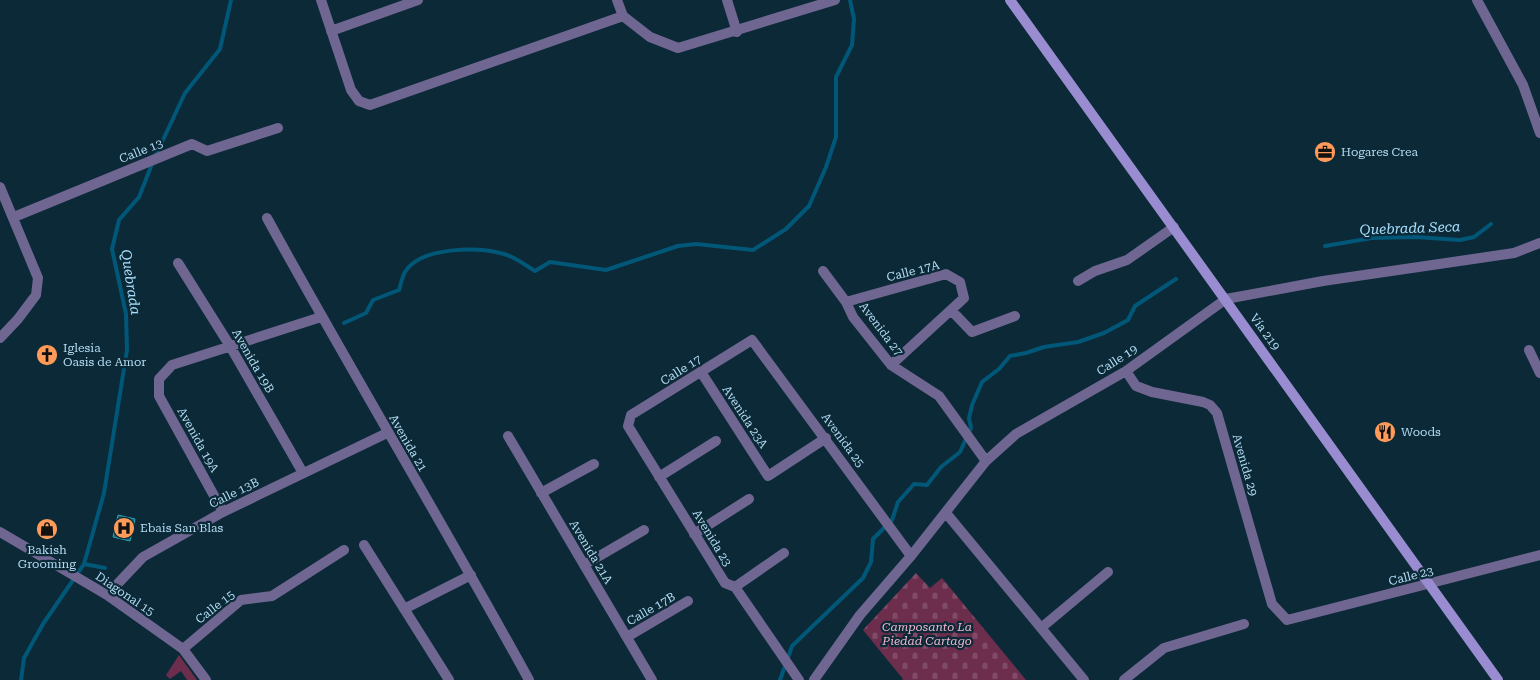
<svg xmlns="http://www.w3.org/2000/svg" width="1540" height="680" font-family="'Roboto Serif',serif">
	<defs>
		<pattern id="cemetery-stones" width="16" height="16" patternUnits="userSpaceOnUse" patternTransform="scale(1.25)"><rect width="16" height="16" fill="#6d2d4c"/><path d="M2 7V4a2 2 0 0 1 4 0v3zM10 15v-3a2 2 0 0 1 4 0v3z" fill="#7f4b66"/></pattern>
	</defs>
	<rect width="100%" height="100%" fill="#0c2937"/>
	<path fill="#6d2d4c" d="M179,655L197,680H187L181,671L170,679L166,675Z"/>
	<path fill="url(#cemetery-stones)" d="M916,573L930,588L942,578L1026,680H902L903,679L863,630Z"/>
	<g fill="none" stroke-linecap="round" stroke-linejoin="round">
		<path stroke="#005778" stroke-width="4" d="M155,157L185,93L220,49L231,0
			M1325,246L1372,238L1415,237L1460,240L1474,237L1491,224
			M344,323L366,313L373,300L399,290C401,284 402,277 405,272C421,246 478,247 504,254C515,257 525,265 535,271L550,262L606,270L678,246L696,244L753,250L786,229L809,206L826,167L836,137V77L852,45L854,19L850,0
			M84,564L104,493L127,350L126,314L112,249L119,220L139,197L152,164
			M21,680L24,658L43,624L84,564L105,568
			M780,680L792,646L863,578L871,562L873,539L892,520L898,502L914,484L927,485L941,467L960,452L971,428L969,418L972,405L982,382L999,369L1010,356L1026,353L1044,347L1078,342L1104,333L1128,320L1135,306L1176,279"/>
	</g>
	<path fill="#22606c" stroke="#21a3b9" d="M118,515L135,519L130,541L113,537Z"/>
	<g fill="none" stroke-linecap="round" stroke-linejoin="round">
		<path stroke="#6f6792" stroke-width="10" d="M321,0L351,90L359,101L370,105L623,16
			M617,0L623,16L650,37L678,48L835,0
			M727,0L737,32
			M1477,0L1523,85L1540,133
			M331,31L418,0
			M0,187L38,278L36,295L18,319L0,338
			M14,217L192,144L207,151L278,128
			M267,218C352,373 444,525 529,680
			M178,263L230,346L303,473
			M823,271L846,302L853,317L891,365L939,396L986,461
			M1078,281L1095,271L1127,260L1174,227
			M846,302L946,274L960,282L964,298L891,365
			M951,310L972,332L1015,316
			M1529,350L1540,373
			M1126,371L1136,386L1152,392L1203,402L1210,405L1217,413L1272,604L1287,620L1540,555
			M701,372L768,476L826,438
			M508,436L652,680
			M659,477L716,441
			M541,493L594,464
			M223,512L159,396V379L172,365L321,317
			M946,513L1084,680
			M0,532L107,595L183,649L206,680
			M694,534L749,499
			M364,545L449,680
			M584,565L644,530
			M735,587L784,553
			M107,595L143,557L223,512L387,433
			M404,609L471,575
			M1041,628L1108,572
			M627,637L688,601
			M183,649L241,600L272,596L344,550
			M799,680L735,587L725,583L628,426L631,415L752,340L911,556
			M814,680L860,615L911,556L986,461L1016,434L1126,371L1226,299L1323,281L1514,253L1540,243
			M1124,680L1164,648L1244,624"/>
		<path stroke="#998cd1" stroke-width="10" d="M1010,0L1498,680"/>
	</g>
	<defs>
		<g id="office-disc" transform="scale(1.125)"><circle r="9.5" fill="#fe9b59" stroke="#0c2937"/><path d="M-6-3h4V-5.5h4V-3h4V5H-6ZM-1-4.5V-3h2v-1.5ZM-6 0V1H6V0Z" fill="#111"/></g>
		<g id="church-disc" transform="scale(1.125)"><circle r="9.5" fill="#fe9b59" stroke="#0c2937"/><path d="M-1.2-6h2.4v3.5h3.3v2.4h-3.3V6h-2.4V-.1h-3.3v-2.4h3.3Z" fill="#111"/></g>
		<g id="restaurant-disc" transform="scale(1.125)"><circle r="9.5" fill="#fe9b59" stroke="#0c2937"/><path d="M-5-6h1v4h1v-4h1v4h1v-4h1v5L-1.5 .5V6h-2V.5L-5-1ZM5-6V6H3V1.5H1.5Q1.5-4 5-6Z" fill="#111"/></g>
		<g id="hospital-disc" transform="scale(1.125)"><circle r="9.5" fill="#fe9b59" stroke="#0c2937"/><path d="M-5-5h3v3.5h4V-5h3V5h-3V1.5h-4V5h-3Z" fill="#111"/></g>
		<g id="shop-disc" transform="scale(1.125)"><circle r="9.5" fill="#fe9b59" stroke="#0c2937"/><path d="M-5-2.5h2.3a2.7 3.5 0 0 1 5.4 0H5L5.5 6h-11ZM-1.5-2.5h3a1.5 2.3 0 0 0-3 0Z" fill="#111"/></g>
	</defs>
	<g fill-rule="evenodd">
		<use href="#office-disc" x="1325" y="152"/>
		<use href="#church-disc" x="47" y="355"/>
		<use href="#restaurant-disc" x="1385" y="432"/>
		<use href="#hospital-disc" x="124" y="528"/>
		<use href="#shop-disc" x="47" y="529"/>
	</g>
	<g text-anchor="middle" stroke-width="4.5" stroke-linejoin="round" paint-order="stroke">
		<g font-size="12" fill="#b2dcf3" stroke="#0c2937">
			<text transform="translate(141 151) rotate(-22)" y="4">Calle 13</text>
			<text transform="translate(913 271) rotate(-14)" y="4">Calle 17A</text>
			<text transform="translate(881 329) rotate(53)" y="4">Avenida 27</text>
			<text transform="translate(1265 332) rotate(54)" y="4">Vía 219</text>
			<text transform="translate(1117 360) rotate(-33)" y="4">Calle 19</text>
			<text transform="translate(253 361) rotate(60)" y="4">Avenida 19B</text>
			<text transform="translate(681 370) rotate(-32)" y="4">Calle 17</text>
			<text transform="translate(745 417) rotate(57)" y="4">Avenida 23A</text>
			<text transform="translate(198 440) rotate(61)" y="4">Avenida 19A</text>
			<text transform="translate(843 440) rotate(54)" y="4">Avenida 25</text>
			<text transform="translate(408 443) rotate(60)" y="4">Avenida 21</text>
			<text transform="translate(1245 465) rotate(74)" y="4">Avenida 29</text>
			<text transform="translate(234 493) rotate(-26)" y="4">Calle 13B</text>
			<text transform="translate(712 538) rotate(59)" y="4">Avenida 23</text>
			<text transform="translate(591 552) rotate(59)" y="4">Avenida 21A</text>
			<text transform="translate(1411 576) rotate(-14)" y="4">Calle 23</text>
			<text transform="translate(125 594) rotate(34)" y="4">Diagonal 15</text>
			<text transform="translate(215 607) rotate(-38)" y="4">Calle 15</text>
			<text transform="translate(651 609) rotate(-30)" y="4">Calle 17B</text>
		</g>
		<g font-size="12" fill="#b2dcf3" stroke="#0c2937" text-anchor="start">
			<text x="1341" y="156">Hogares Crea</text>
			<text x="63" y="352">Iglesia<tspan x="63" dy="14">Oasis de Amor</tspan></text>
			<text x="1401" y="436">Woods</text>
			<text x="140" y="532">Ebais San Blas</text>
			<text x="47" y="554" text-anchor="middle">Bakish<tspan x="47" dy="14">Grooming</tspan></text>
		</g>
		<g font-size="12" font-style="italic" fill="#eeb6cd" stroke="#0c2937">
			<text x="927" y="631">Camposanto La<tspan x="927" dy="14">Piedad Cartago</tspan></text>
		</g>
		<g font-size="14" font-style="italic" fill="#a8e0ff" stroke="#0c2937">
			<text transform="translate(1410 228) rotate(-2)" y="5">Quebrada Seca</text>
			<text transform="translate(131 282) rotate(81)" y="5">Quebrada</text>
		</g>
	</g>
</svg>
